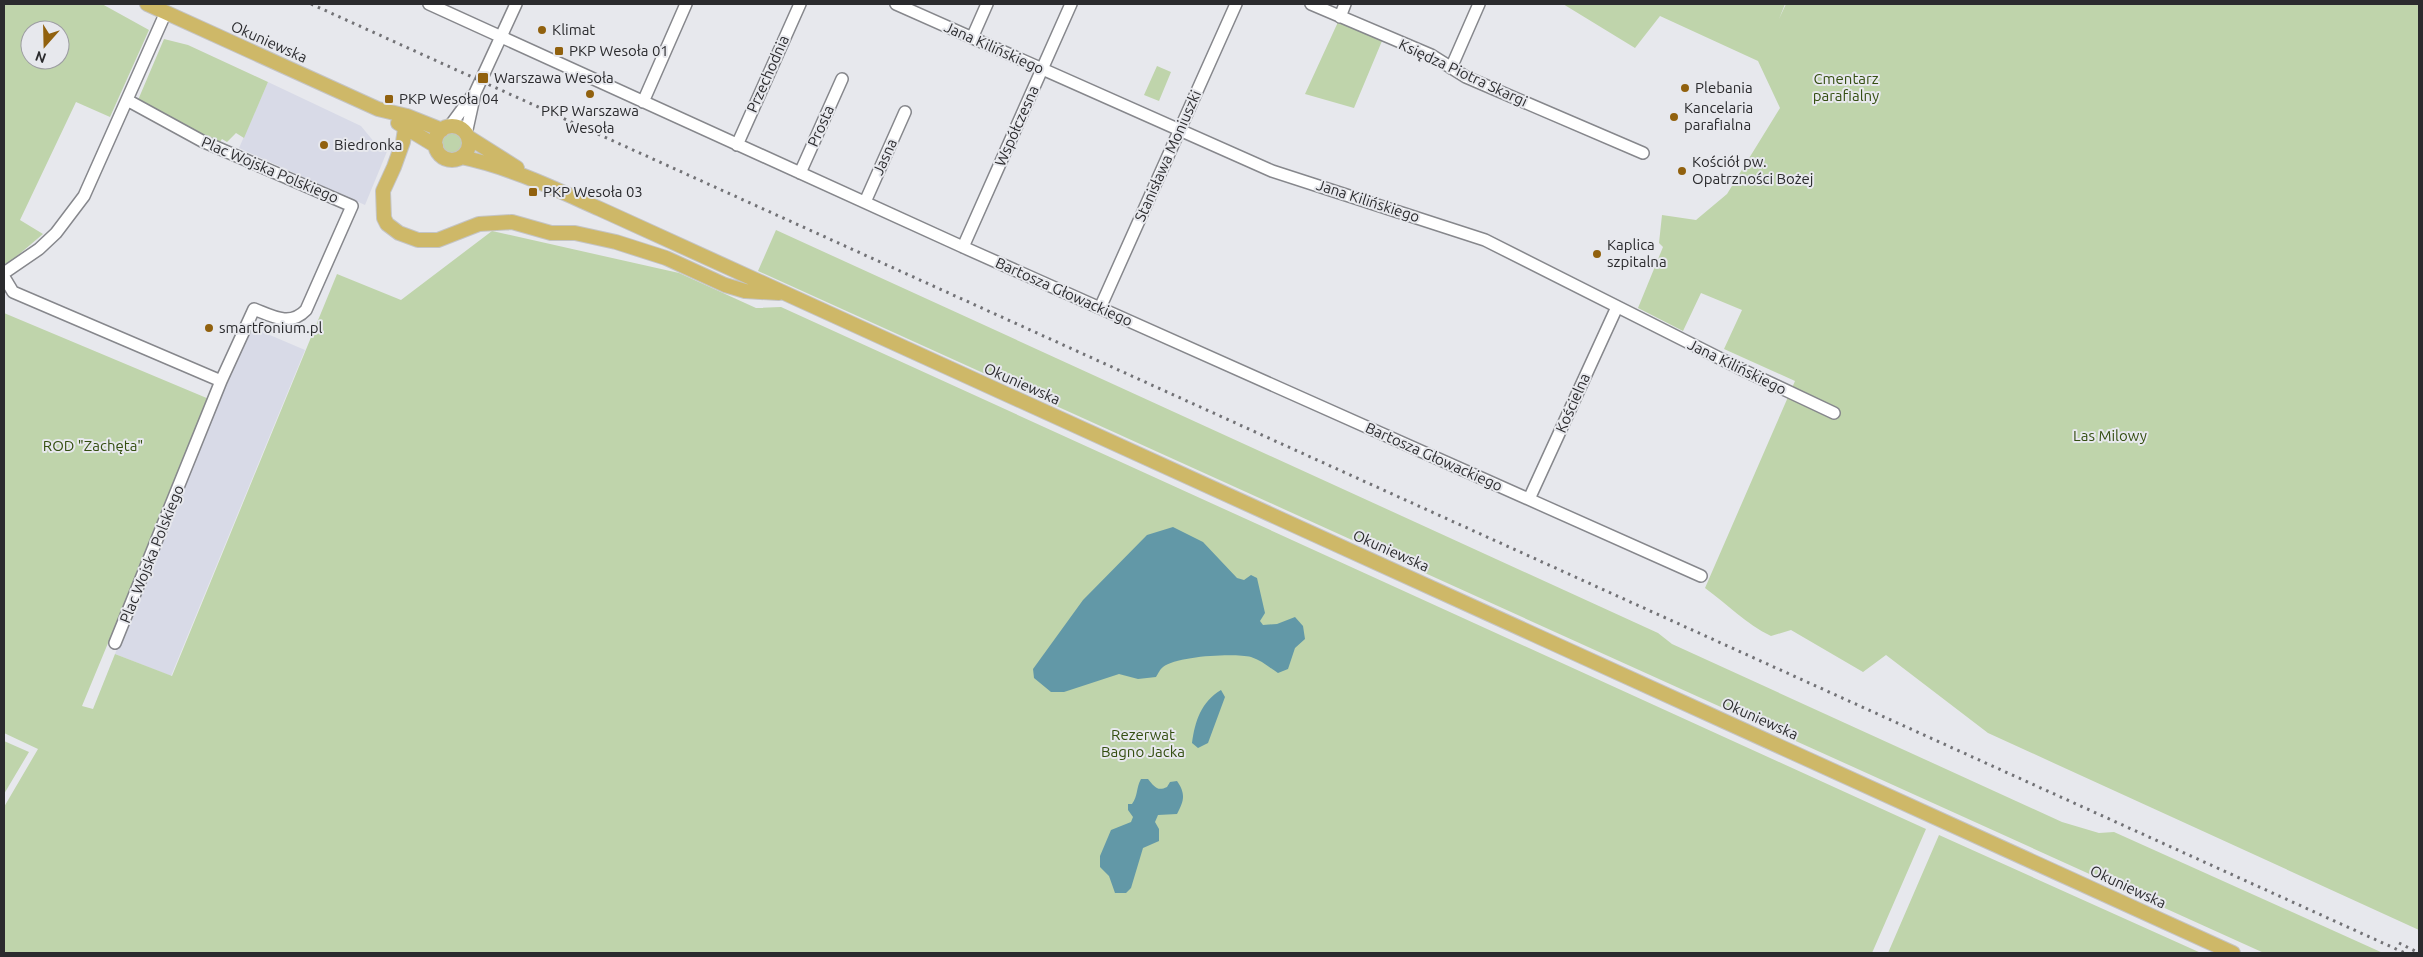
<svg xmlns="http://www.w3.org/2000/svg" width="2423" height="957" font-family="Ubuntu,sans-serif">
	<rect width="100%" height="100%" fill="#e7e8ed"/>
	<path fill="#d8dae7" d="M268,82L361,126L375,143L388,149L365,205L239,148Z
		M249,326L305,350L171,676L115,654Z"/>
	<path fill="#bfd4ab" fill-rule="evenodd" d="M4,4H102L149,30L110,117L76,102L20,220L43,234L10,262L4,264ZM30,30H60V60H30Z
		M1563,4H1785L1779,19L1786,4H2419V930L1988,733L1886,655L1863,672L1791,630L1771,636C1746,624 1727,604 1705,588L1795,381L1724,349L1742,310L1701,293L1683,331L1638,308L1663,247L1659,243L1662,215L1696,220L1727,194L1780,108L1758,61L1660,16L1635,48Z
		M1338,22L1382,41L1354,108L1305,94Z
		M164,39L188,45L268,82L244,138L236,133L227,142L222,139L219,143L138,100Z
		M1157,66L1171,72L1159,101L1144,95Z
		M442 143a10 10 0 1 1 20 0a10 10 0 1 1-20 0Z
		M776,230L1658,633L1672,644L2062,822L2099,833L2114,832L2383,953H2264L758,271Z
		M492,231L679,273L756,308L781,307L1926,829L1872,953H4V807L38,749L4,733V313L209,399L82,706L93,709L115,654L172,676L337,274L401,300Z
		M4,741L29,752L4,794Z
		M1939,835L2201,953H1888Z"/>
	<path fill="#6298a7" d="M1173,527L1203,542L1237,578L1244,580L1251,575L1257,578L1265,613L1260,621L1263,625L1277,624L1295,617L1303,626L1305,639L1295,648L1288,669L1278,673C1270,668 1261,660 1251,657C1234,653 1177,656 1163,667C1160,669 1158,674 1156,677L1138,679L1119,674L1064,692H1051L1034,678L1033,669L1083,600L1147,535Z
		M1221,690L1225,697L1208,743L1198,748L1192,743C1195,721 1201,702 1221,690Z
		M1141,779H1148C1154,786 1157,792 1167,787L1170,782L1177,781C1186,794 1184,801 1177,814L1158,815L1155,822L1159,829V841L1143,848L1131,888L1126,893H1115L1109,876L1100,867V856L1111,830L1131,822L1133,817L1128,810V804H1132C1138,796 1136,788 1141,779Z"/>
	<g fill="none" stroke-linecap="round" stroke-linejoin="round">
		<g stroke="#86878c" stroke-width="14">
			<path id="minor" d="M429,4L963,247L1701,576
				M896,4L1272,171L1485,240L1745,371L1834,413
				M1311,4L1431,55L1466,77L1643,153
				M1340,17L1345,4
				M972,38L987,4
				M1451,68L1479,4
				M643,102L686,4
				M450,126L472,96
				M466,134L475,93L516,4
				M737,145L800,4
				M800,173L842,79
				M865,202L905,112
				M963,247L1071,4
				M4,273L39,249L56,233L84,196L166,12
				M4,277L13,292L221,381
				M1100,308L1236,4
				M1529,499L1617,307
				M115,643L221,381L254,309C272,316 290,327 306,310L352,206L202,141L127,100"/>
		</g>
		<g stroke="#c4c4c4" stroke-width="16">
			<path id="major" d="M147,4L378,109L407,116L442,130
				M407,116L403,142L394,167L383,191L384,218L387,224L399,233L418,240H438L479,224L512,222L551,233H575L616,242L666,258L725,285L745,291L779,293
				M398,123L436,146
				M435 143a17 17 0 1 1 34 0a17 17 0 1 1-34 0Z
				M468,137L517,168
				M461,157C510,167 555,189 600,209L2233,953"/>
		</g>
		<use href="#minor" stroke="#fff" stroke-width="11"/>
		<use href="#major" stroke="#ceb868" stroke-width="14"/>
		<path stroke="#727276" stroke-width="3" stroke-dasharray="2.5 5" stroke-linecap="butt" d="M311,4L2405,953
			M2399,943L2419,953"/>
	</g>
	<g fill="#91610e" stroke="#e7e8ed" stroke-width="2">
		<circle cx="542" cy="30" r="5"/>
		<rect x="554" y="46" width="10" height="10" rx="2.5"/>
		<rect x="477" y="72" width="12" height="12" rx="2.5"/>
		<circle cx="1685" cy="88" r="5"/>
		<circle cx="590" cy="94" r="5"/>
		<rect x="384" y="94" width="10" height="10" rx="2.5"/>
		<circle cx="1674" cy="117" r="5"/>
		<circle cx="324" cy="145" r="5"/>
		<circle cx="1682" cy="171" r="5"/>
		<rect x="528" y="187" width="10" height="10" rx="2.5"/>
		<circle cx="1597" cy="254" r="5"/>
		<circle cx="209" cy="328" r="5"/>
	</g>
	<g text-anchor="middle" stroke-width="4" stroke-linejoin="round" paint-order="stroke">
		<g font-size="15" fill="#2b2b2e" stroke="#e7e8ed" text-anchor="start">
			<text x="552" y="35">Klimat</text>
			<text x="569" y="56">PKP Wesoła 01</text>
			<text x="494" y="83">Warszawa Wesoła</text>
			<text x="1695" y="93">Plebania</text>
			<text x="399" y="104">PKP Wesoła 04</text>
			<text x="1684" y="113">Kancelaria<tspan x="1684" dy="17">parafialna</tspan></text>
			<text x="590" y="116" text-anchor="middle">PKP Warszawa<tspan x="590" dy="17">Wesoła</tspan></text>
			<text x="334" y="150">Biedronka</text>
			<text x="1692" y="167">Kościół pw.<tspan x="1692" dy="17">Opatrzności Bożej</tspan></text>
			<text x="543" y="197">PKP Wesoła 03</text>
			<text x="1607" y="250">Kaplica<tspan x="1607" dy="17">szpitalna</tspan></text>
			<text x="219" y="333">smartfonium.pl</text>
		</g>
		<g font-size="15" fill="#2b2b2e" stroke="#e7e8ed">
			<text transform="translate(269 42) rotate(24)" y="5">Okuniewska</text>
			<text transform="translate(994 48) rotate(24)" y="5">Jana Kilińskiego</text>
			<text transform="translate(1463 73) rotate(25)" y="5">Księdza Piotra Skargi</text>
			<text transform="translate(768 74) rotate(-66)" y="5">Przechodnia</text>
			<text transform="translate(821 126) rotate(-66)" y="5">Prosta</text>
			<text transform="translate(1017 126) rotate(-66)" y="5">Współczesna</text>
			<text transform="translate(1168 156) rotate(-66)" y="5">Stanisława Moniuszki</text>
			<text transform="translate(885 157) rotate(-66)" y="5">Jasna</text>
			<text transform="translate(270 170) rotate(23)" y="5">Plac Wojska Polskiego</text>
			<text transform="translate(1368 201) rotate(18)" y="5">Jana Kilińskiego</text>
			<text transform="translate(1064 292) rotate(24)" y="5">Bartosza Głowackiego</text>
			<text transform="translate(1737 367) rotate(26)" y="5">Jana Kilińskiego</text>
			<text transform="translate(1022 384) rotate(24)" y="5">Okuniewska</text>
			<text transform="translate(1573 403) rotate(-66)" y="5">Kościelna</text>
			<text transform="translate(1434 457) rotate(24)" y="5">Bartosza Głowackiego</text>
			<text transform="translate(1391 551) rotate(24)" y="5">Okuniewska</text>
			<text transform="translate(152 554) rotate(-68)" y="5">Plac Wojska Polskiego</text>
			<text transform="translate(1760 719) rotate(24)" y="5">Okuniewska</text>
			<text transform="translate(2128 887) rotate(25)" y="5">Okuniewska</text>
		</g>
		<g font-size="15" fill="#344e11" stroke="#e7e8ed">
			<text x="1846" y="84">Cmentarz<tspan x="1846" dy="17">parafialny</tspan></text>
			<text x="2110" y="441">Las Milowy</text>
			<text x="93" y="451">ROD "Zachęta"</text>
			<text x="1143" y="740">Rezerwat<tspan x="1143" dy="17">Bagno Jacka</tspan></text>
		</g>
	</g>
	<rect width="2423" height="957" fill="none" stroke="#2b2b2e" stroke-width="10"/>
	<g transform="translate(45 45) rotate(200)"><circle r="24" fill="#e7e8ed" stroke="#9c9ca1"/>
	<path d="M0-4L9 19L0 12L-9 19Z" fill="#91610e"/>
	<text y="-8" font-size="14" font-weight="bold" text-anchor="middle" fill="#2b2b2e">N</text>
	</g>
</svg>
